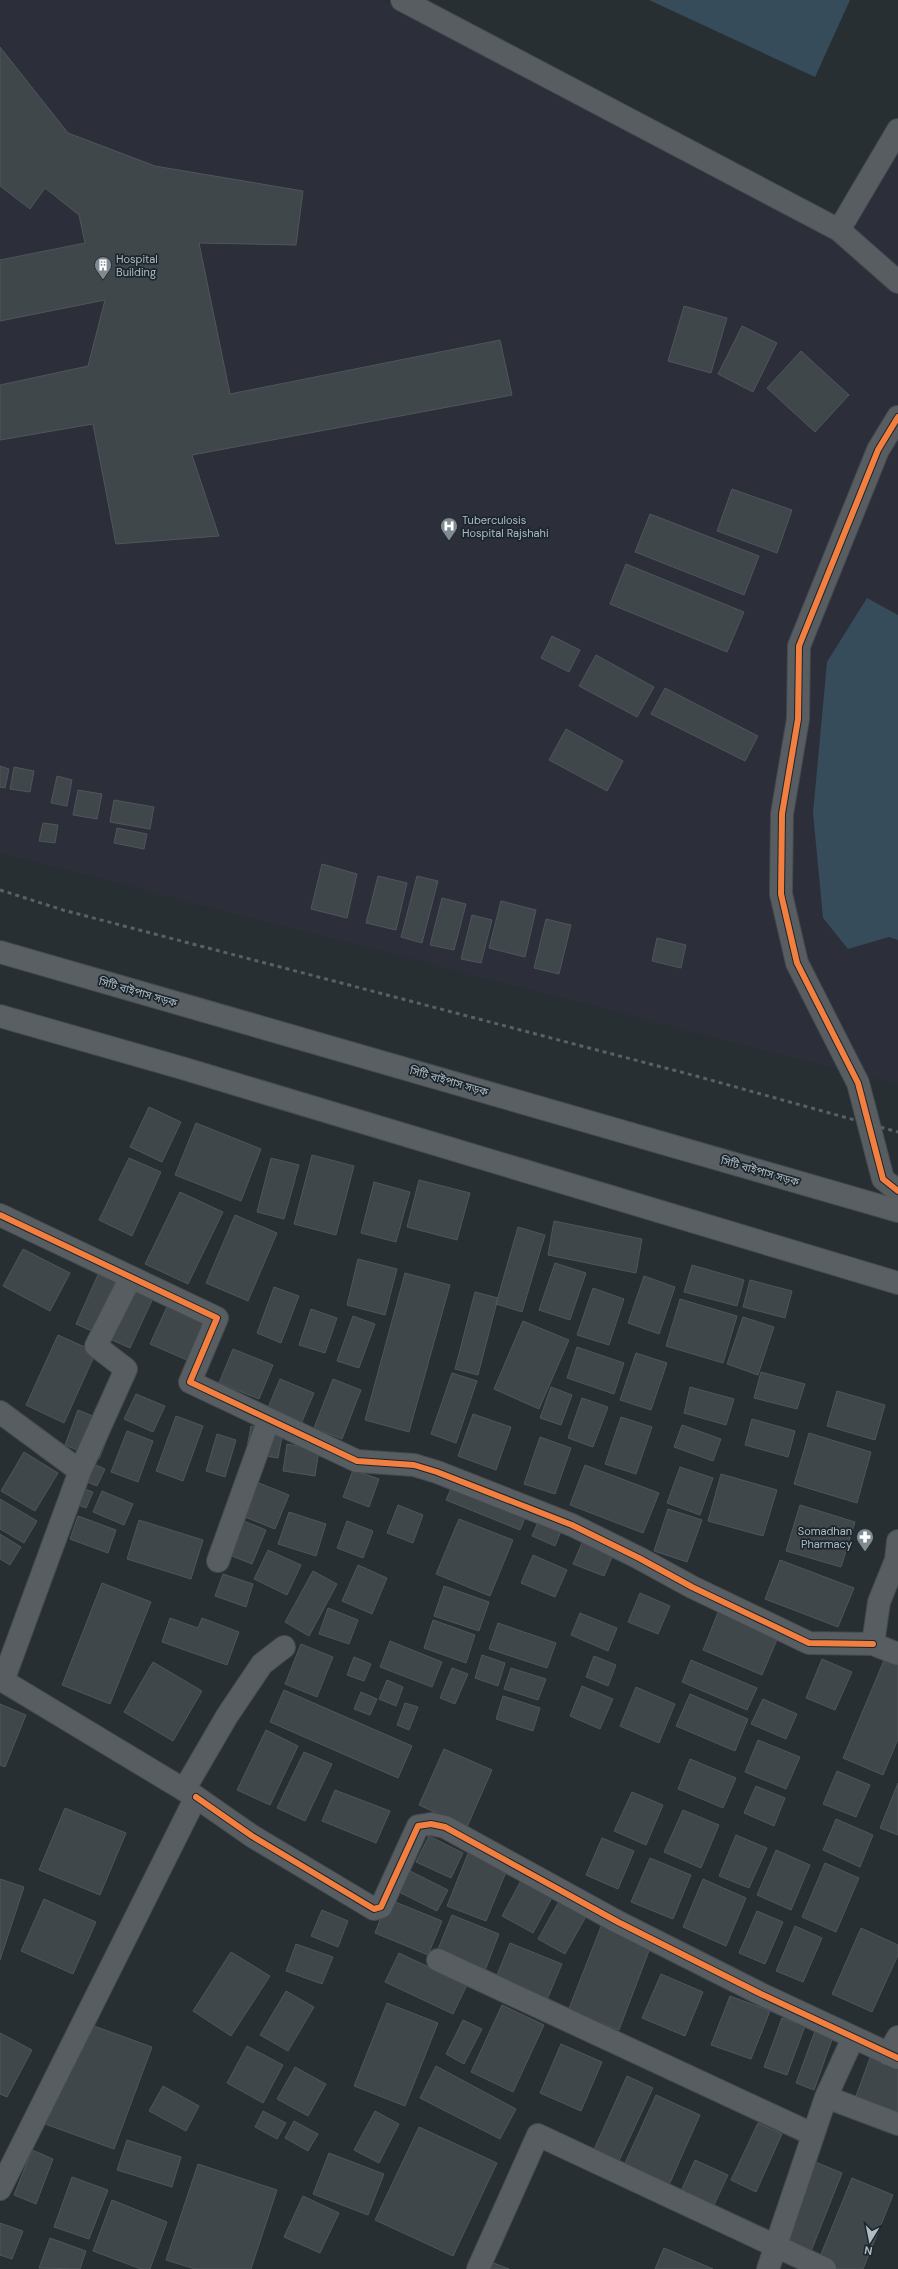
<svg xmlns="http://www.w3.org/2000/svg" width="898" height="2269" font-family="'DM Sans','Noto Sans Bengali',sans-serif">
	<rect width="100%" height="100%" fill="#272f33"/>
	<path fill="#2c2e39" d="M0,0H382L826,230L898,117V1085L0,853Z"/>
	<path fill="#364c5a" d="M649,0H850L815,77Z
		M867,598L898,615V940L889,937L848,949L823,918L813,813L827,662Z"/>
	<path fill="#40474b" stroke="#4f565b" d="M0,47L68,133L155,166L303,191L296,245L199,243L230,394L500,340L512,395L192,455L219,536L116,544L93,424L0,440V385L88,366L105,300L0,321V260L85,243L79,215L45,188L30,209L0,186Z
		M684,306L727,318L711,373L668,361Z
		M742,326L777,343L753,392L718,374Z
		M801,351L849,395L815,432L767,388Z
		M732,489L792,510L777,553L717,531Z
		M650,514L759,556L744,595L635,552Z
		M626,564L744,612L727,652L610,604Z
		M552,636L580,650L569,672L541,658Z
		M596,655L654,687L637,717L579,686Z
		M665,688L758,736L745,761L651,714Z
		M566,729L623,761L607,791L549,760Z
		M0,766L9,769L5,788L0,787Z
		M14,767L34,771L30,792L10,789Z
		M57,776L72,780L67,806L51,803Z
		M78,790L102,794L97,819L73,815Z
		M114,800L154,807L150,829L110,822Z
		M43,823L58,825L55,843L39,841Z
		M117,828L147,834L144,849L114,843Z
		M322,864L357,874L347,918L311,909Z
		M378,876L407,883L396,930L366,923Z
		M417,876L438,881L422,943L401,937Z
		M442,898L466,904L454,950L430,945Z
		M501,901L536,910L525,957L489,948Z
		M472,915L492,920L481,963L461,959Z
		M546,919L571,925L559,974L534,968Z
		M657,938L686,945L681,968L652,961Z
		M149,1107L181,1122L162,1162L130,1147Z
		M196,1123L261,1149L241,1201L175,1175Z
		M312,1155L354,1166L336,1235L294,1224Z
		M129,1158L161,1172L132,1236L99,1220Z
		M271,1158L299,1165L284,1219L257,1212Z
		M419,1180L470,1193L457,1240L407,1227Z
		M374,1182L410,1192L396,1242L361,1233Z
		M180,1192L223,1212L188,1284L145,1264Z
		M235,1215L277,1233L248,1301L206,1283Z
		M554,1221L642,1239L636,1273L548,1255Z
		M518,1227L545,1235L522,1312L496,1304Z
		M23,1249L70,1273L50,1311L3,1286Z
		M358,1259L397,1269L385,1315L347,1305Z
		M555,1263L586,1273L570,1320L539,1310Z
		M692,1265L744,1280L737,1306L684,1292Z
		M100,1270L155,1294L130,1348L76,1324Z
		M405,1273L450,1285L409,1432L365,1420Z
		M644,1276L675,1287L659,1334L628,1323Z
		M750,1280L792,1291L785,1318L743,1307Z
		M274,1287L299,1296L281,1343L257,1333Z
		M593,1288L624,1299L609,1345L577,1335Z
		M475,1292L498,1298L478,1375L455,1369Z
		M171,1298L217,1318L196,1364L150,1344Z
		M680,1299L737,1316L723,1363L666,1346Z
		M311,1309L337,1318L325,1353L299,1345Z
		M353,1316L375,1324L359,1368L337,1361Z
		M743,1317L774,1327L758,1375L727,1364Z
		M523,1321L569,1340L539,1409L494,1389Z
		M58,1335L96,1352L64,1423L26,1405Z
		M577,1347L624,1363L614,1394L567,1378Z
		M233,1349L273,1365L259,1399L219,1383Z
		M636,1353L667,1363L651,1410L620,1400Z
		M761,1372L805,1384L797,1409L754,1398Z
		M452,1373L477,1381L456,1443L431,1434Z
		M280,1379L314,1393L299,1429L265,1415Z
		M333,1379L361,1390L342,1439L314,1428Z
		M551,1387L572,1395L561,1425L540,1418Z
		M690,1387L734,1399L726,1425L684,1413Z
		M837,1391L885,1405L875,1440L827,1426Z
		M136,1394L165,1406L153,1432L124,1419Z
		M582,1398L608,1407L593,1447L568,1438Z
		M78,1410L113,1424L99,1459L65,1445Z
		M473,1414L511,1427L496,1470L458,1456Z
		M176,1416L203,1426L183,1481L156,1471Z
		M621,1417L652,1427L636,1474L605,1464Z
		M752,1419L795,1431L788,1457L745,1445Z
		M682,1425L721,1439L713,1461L674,1447Z
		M251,1426L283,1431L278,1458L246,1453Z
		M127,1431L153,1441L138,1482L111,1472Z
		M809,1433L871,1452L857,1503L794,1484Z
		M217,1434L236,1440L225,1477L206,1471Z
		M540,1437L571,1448L555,1494L524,1484Z
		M287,1444L319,1450L315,1476L283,1471Z
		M24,1452L58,1473L35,1511L1,1491Z
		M71,1454L105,1469L97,1486L63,1472Z
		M585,1465L659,1493L643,1533L570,1505Z
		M680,1467L713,1478L700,1515L667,1503Z
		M353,1470L379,1479L369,1507L343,1497Z
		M721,1474L777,1490L763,1536L708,1521Z
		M457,1475L530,1506L520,1530L446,1500Z
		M249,1479L289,1495L275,1529L235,1513Z
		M66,1482L93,1492L86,1508L60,1498Z
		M102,1491L133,1504L124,1525L93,1512Z
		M0,1499L37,1521L24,1543L0,1529Z
		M398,1505L423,1515L413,1543L387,1533Z
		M800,1505L855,1522L841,1567L786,1551Z
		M668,1509L702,1520L687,1562L654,1551Z
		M289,1512L326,1524L316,1556L278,1544Z
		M226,1514L266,1530L252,1564L212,1548Z
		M541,1515L564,1524L555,1546L532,1536Z
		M78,1516L116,1530L108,1553L70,1539Z
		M459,1519L513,1540L490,1596L436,1574Z
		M139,1520L203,1540L191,1579L127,1559Z
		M347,1521L373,1531L363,1558L337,1548Z
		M588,1529L619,1541L604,1576L573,1564Z
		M0,1534L21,1547L10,1565L0,1559Z
		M268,1550L301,1565L287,1595L254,1579Z
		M533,1555L567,1570L555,1597L521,1583Z
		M780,1560L854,1588L838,1627L765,1599Z
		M358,1565L387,1578L372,1614L342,1601Z
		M313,1571L337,1584L309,1636L285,1622Z
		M223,1574L253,1584L246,1607L215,1596Z
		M102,1583L151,1602L110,1704L62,1685Z
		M444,1586L489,1602L479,1631L434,1616Z
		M640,1593L670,1606L658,1634L628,1622Z
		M721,1605L781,1630L762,1675L703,1650Z
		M328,1608L358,1620L349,1644L319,1634Z
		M580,1613L617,1628L608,1651L571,1635Z
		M170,1618L198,1628L202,1618L239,1632L227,1665L162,1642Z
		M433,1620L475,1635L466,1663L424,1648Z
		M498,1623L556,1643L547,1668L489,1649Z
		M390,1641L442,1662L432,1687L380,1667Z
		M301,1644L333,1657L317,1697L285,1684Z
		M482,1655L505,1663L498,1686L475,1678Z
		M594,1656L616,1665L608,1686L586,1677Z
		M354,1657L371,1664L364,1681L347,1675Z
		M885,1658L898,1664V1739L883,1775L843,1758Z
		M822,1659L852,1672L835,1710L806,1698Z
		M691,1660L757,1688L747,1710L682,1682Z
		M153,1662L202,1691L173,1741L124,1712Z
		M452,1668L468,1674L455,1704L440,1698Z
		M511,1668L546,1679L538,1700L504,1689Z
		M387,1680L403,1687L396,1706L379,1699Z
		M582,1686L613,1699L600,1729L570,1716Z
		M636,1687L675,1704L659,1743L620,1726Z
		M284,1690L412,1746L398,1778L270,1722Z
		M361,1692L377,1699L370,1715L354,1709Z
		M690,1694L748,1719L735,1751L676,1726Z
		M503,1696L540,1708L533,1731L496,1719Z
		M763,1699L797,1714L786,1739L751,1724Z
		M405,1703L418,1707L409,1730L397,1725Z
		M0,1704L26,1715L5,1767L0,1765Z
		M266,1730L298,1746L270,1805L237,1790Z
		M758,1740L800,1757L786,1789L745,1772Z
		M444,1749L492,1770L467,1827L419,1805Z
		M304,1752L332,1764L305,1821L277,1808Z
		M690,1759L736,1778L723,1808L678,1789Z
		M837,1771L870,1785L856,1817L823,1804Z
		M898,1783V1835L880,1828Z
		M756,1786L785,1798L774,1826L744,1813Z
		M335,1790L390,1811L376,1843L322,1821Z
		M632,1792L663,1805L646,1845L614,1831Z
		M65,1808L126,1833L100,1895L39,1870Z
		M683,1810L719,1825L701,1868L664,1852Z
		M836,1819L873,1835L860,1867L823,1850Z
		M736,1835L767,1848L749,1888L719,1876Z
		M429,1836L463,1853L451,1878L416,1862Z
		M602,1838L634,1851L618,1889L586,1875Z
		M776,1850L810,1865L791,1910L757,1895Z
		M469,1851L508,1867L486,1921L447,1906Z
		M650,1858L691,1875L673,1919L631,1902Z
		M825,1863L859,1878L836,1932L802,1917Z
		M406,1869L448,1890L437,1911L395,1890Z
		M524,1875L555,1892L533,1933L502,1916Z
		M0,1879L24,1887L0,1960Z
		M703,1879L746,1898L726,1946L683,1927Z
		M562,1896L589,1911L565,1954L538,1939Z
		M44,1899L96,1922L73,1974L21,1951Z
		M388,1899L442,1921L428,1955L375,1933Z
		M322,1910L348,1921L338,1947L311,1936Z
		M757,1911L783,1922L765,1964L739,1953Z
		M452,1915L499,1934L484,1973L436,1954Z
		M602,1924L652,1943L619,2030L568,2011Z
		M795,1926L822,1938L803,1982L776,1971Z
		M861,1928L898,1945V1955L872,2012L832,1994Z
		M510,1943L562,1964L544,2007L492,1987Z
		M296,1944L333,1957L322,1984L286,1971Z
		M231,1952L270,1976L231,2036L193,2011Z
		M399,1953L467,1985L453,2014L385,1982Z
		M661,1974L703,1992L685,2036L642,2018Z
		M286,1991L314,2007L288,2051L260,2035Z
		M730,1996L770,2011L751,2059L711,2045Z
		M387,2003L438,2023L405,2106L354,2086Z
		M502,2005L544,2025L513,2092L471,2072Z
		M782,2018L805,2026L787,2075L764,2067Z
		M463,2020L482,2029L464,2064L446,2054Z
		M83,2022L152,2047L114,2149L45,2124Z
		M815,2031L833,2037L814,2090L796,2083Z
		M0,2033L32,2050L7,2097L0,2094Z
		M561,2044L602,2062L581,2111L540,2093Z
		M247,2046L283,2065L263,2103L227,2083Z
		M870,2058L898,2068V2119L853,2104Z
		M436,2066L516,2109L500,2139L420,2098Z
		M295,2067L326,2084L308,2116L277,2099Z
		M627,2076L653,2088L617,2165L592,2154Z
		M163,2086L199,2106L186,2131L149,2111Z
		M656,2095L700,2115L665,2194L620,2174Z
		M263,2111L286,2123L277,2139L255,2127Z
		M375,2111L399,2124L379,2163L354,2150Z
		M294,2121L318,2134L308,2151L285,2138Z
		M758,2123L782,2134L756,2192L731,2180Z
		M419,2127L497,2163L453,2256L375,2220Z
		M127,2140L181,2157L172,2187L117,2170Z
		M32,2150L53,2159L36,2204L14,2195Z
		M329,2153L384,2174L368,2215L313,2194Z
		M801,2156L842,2173L806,2264L764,2247Z
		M695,2160L728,2175L710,2214L677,2200Z
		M198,2164L277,2190L251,2269H195L166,2260Z
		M72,2177L108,2190L89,2239L54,2227Z
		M852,2178L893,2195L863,2269H815Z
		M303,2196L339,2213L320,2253L284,2237Z
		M112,2200L167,2222L150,2269H141L93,2251Z
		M0,2223L23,2231L12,2259L0,2255Z
		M50,2238L86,2251L80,2269L39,2268Z
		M664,2248L713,2269H655Z
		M491,2262L509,2269H488Z"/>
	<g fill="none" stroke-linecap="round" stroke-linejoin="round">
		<g stroke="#444a4e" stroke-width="24">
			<path id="minor" d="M402,0L839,230L898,282
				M839,230L898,130
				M898,417L878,450L799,646L798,719L782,814L781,894L797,963L858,1083L883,1179L898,1191
				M0,1215L217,1318L190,1382L357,1461L414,1465L437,1472L572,1525L639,1558L692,1587L809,1643L873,1644
				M0,1412L80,1471L3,1681
				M80,1471L126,1369L96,1346L131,1277
				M898,1541L896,1560L879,1602L873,1644L898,1654
				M218,1561L269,1419
				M0,1679L196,1797L0,2189
				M184,1790L227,1716L262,1664L284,1647
				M196,1797L252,1836L374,1909L381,1907L418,1826L431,1824L445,1827L618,1922L761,1994L898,2058
				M438,1960L812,2134
				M888,2054L898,2037
				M826,2097L898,2124
				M478,2269L538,2135L825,2269
				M768,2269L826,2097L853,2038"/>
		</g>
		<g stroke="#444c50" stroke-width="24">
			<path id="primary" d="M0,952L898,1211
				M0,1016L182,1068L898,1283"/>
		</g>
		<use href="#minor" stroke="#575d61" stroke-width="22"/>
		<use href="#primary" stroke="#595f63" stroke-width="22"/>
		<path stroke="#5a6165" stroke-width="3" stroke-dasharray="4 4" stroke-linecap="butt" d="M0,890L63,910L696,1076L898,1132"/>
		<g stroke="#1b262d" stroke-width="8">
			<path id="cycleway" d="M898,417L878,450L799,646L798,719L782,814L781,894L797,963L858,1083L883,1179L898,1191
				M0,1215L217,1318L190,1382L357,1461L414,1465L437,1472L572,1525L639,1558L692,1587L809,1643L873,1644
				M196,1797L252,1836L374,1909L381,1907L418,1826L431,1824L445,1827L618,1922L761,1994L898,2058"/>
		</g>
		<use href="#cycleway" stroke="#f27e40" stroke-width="6"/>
	</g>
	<defs>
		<g id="building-pin" transform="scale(0.9)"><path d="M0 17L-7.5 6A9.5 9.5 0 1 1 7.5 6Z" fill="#808b91" stroke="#1b262d"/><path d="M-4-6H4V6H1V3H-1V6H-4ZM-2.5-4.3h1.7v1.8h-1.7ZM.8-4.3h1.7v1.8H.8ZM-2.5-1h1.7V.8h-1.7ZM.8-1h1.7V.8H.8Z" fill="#fff"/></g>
		<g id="hospital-pin" transform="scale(0.9)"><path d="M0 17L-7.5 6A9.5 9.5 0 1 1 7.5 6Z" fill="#808b91" stroke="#1b262d"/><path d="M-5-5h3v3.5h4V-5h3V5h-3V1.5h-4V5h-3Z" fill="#fff"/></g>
		<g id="pharmacy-pin" transform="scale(0.9)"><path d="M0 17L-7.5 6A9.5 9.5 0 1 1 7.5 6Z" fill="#808b91" stroke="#1b262d"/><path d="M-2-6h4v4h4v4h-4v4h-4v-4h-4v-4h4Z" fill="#fff"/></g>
	</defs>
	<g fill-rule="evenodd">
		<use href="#building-pin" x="103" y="265"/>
		<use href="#hospital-pin" x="449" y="526"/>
		<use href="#pharmacy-pin" x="865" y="1537"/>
	</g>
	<g text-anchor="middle" stroke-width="3.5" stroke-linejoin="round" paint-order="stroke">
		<g font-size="11" fill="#b0bcc4" stroke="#1b262d" text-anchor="start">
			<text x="116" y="263">Hospital<tspan x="116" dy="13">Building</tspan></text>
			<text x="462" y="524">Tuberculosis<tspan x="462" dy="13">Hospital Rajshahi</tspan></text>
			<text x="852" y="1535" text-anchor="end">Somadhan<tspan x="852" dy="13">Pharmacy</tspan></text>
		</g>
		<g font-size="11" fill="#b0bcc4" stroke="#1b262d">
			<text transform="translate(138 992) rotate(16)" y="4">সিটি বাইপাস সড়ক</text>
			<text transform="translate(449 1081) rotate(16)" y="4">সিটি বাইপাস সড়ক</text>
			<text transform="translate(760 1171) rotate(16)" y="4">সিটি বাইপাস সড়ক</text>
		</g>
	</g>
	<g transform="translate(870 2241) rotate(190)" stroke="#1b262d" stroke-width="3" paint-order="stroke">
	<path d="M0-3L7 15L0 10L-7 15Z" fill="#b0bcc4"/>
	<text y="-6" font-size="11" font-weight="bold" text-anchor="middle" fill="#b0bcc4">N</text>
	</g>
</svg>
